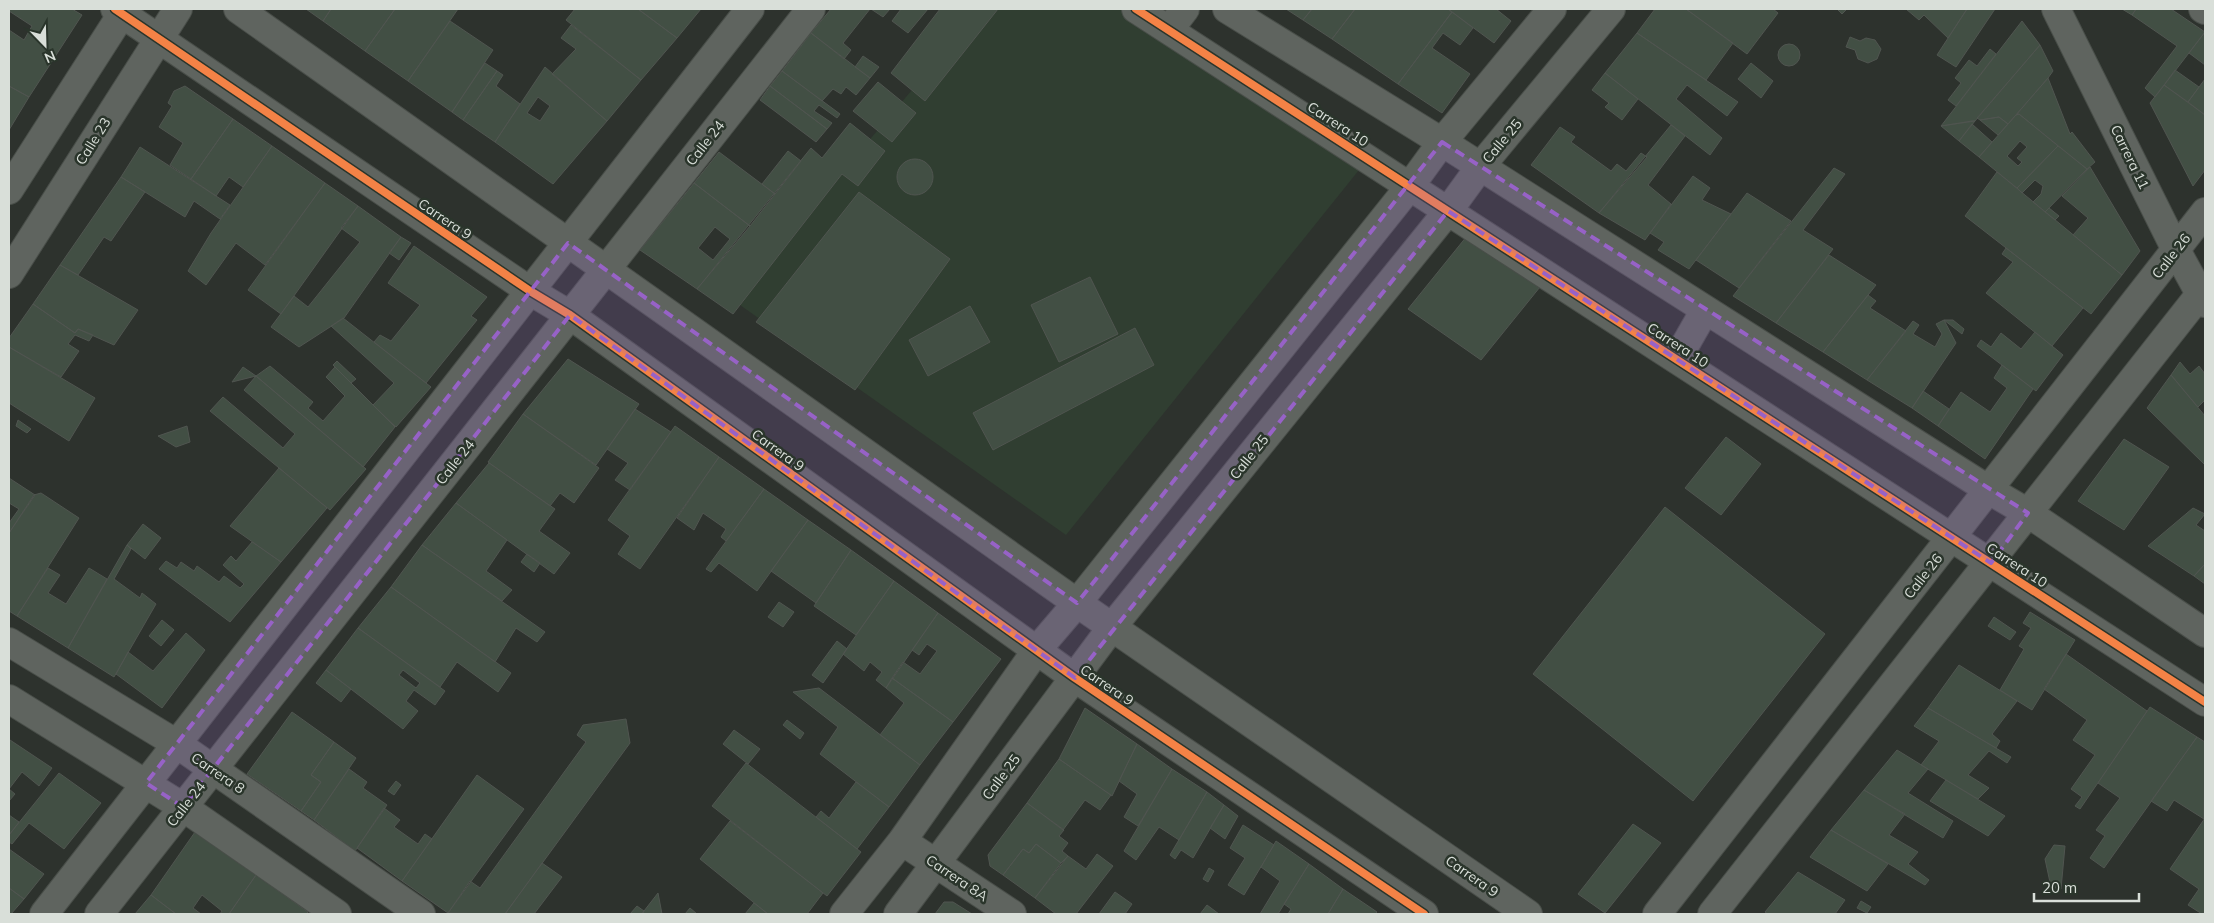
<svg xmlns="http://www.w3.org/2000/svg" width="2214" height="923" font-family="Mulish,sans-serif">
	<rect width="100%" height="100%" fill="#2d322d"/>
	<path fill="#303e31" d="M981,9H1120L1367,160L1066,535L733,300Z"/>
	<path fill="#424f44" stroke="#505550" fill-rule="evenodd" d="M9,9H72L82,15L29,97L9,86V30L24,40L32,26L9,11Z
		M306,9H331L323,21Z
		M331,9H395L365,51L323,21Z
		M395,9H458L408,81L365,51Z
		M575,9H638L677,38L641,80L566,20Z
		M638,9H701L677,38Z
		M831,9H870L843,43L851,50L844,59L811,33Z
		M871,9H890L883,17Z
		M901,9H928L908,33L892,21Z
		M940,9H998L925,101L891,73Z
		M1286,9H1312L1303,20Z
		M1312,9H1355L1332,39L1303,20Z
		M1355,9H1448L1452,12L1398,84L1332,39Z
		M1448,9H1496L1511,21L1494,43Z
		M1655,9H1686L1733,43L1706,80L1637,33Z
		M1686,9H1773L1778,13L1747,54Z
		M1837,9H1847L1842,14Z
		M1906,9H1967L1948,38L1924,15L1919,20Z
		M1967,9H1995L1956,67L1937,55Z
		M2122,9H2136L2132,15Z
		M2136,9H2171L2205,32L2155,97L2145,88L2177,46L2132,15Z
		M1452,12L1473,28L1460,45L1443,33L1432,48L1470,74L1442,113L1398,84Z
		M450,21L493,50L452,112L408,81Z
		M2022,21L2040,45L1975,121L1941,126Z
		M571,25L641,80L607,121L552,74L576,49L561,38Z
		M2205,32V65L2189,53Z
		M811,33L870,78L856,95L846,87L841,94L833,89L822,101L782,71Z
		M1637,33L1738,102L1727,116L1687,85L1676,99L1722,138L1710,155L1605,73Z
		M1850,37L1860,41L1866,38L1875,40L1881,49L1877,59L1868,63L1858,59L1855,50L1846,47Z
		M1778 55a11 11 0 1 1 22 0a11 11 0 1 1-22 0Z
		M2040,45L2053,71L2048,78L2008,124L1999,117L1980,120L1977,118Z
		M1990,49L1996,54L1956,106L1948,100L1961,83L1955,78L1969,60L1977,66Z
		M863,56L879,67L870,78L855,67Z
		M485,63L497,71L463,120L452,112Z
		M1751,63L1773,81L1761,98L1738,79Z
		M545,67L607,121L553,184L495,142ZM538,97L550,106L540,121L527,113Z
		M2175,70L2199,87L2188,102L2164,85Z
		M497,71L503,75L496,86L520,104L495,142L463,120Z
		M782,71L840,114L837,118L819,105L814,111L832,123L827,129L770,86Z
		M1605,73L1638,99L1622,120L1605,107L1609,103L1592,90Z
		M2048,78L2070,134L2072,132L2095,162L2087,169L2019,114L2016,115Z
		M2205,79V115L2188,102Z
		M878,82L916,113L892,142L853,111Z
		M2164,85L2205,115V170L2193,186L2150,103Z
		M9,86L29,97L9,130Z
		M185,86L233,119L191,179L170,165L183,143L159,127L172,106L168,103L174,91Z
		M770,86L827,129L816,142L760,100Z
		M2019,114L2058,146L2017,188L1979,157L2016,115ZM2020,141L2027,147L2017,158L2022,162L2018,166L2007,156Z
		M1999,117L2008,124L1998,135L1980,120Z
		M233,119L272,146L243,187L229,177L216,196L191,179Z
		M1972,121H1975L1959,141L1941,126Z
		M850,123L885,151L858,186L842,174L733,314L697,289L811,148L822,158Z
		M1972,124L1992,142L1979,157L1959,141Z
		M1671,125L1685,136L1648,185L1671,204L1645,240L1599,213Z
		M1560,127L1575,137L1571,142L1611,171L1617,164L1626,171L1641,153L1647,157L1599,213L1531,165Z
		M272,146L325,183L265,265L236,243L206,285L188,271L211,233Z
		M2058,146L2087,169L2045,212L2033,202L2041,194L2043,186L2035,180L2022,193L2017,188Z
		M140,147L230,205L220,219L194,201L185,217L121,177Z
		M788,151L801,161L775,194L762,184Z
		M719,152L775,194L750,226L694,183Z
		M897 177a18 18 0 1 1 36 0a18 18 0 1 1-36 0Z
		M2090,167L2140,251L2122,275L2073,235L2088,218L2062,196Z
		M1834,168L1845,174L1803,230L1833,249L1776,323L1733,296Z
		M1997,172L2122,275L2091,314L1965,216Z
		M1693,176L1710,188L1702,200L1731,214L1689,269L1658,250L1664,242L1650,233Z
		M121,177L145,192L111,241L104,237L78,275L60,265Z
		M325,183L358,206L281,314L248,290Z
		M694,183L750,226L697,289L640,250ZM715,227L730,239L713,260L698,248Z
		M859,192L950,259L855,390L756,322Z
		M1747,193L1791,221L1739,288L1696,260Z
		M358,206L401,237L344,318L299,347L271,327L294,296L308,307L360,242L341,228Z
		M2049,208L2059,216L2055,220L2045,212Z
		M1467,236L1540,287L1481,360L1408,309Z
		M401,237L411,243L399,260L389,253Z
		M414,246L487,297L471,316L477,320L426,383L374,342L380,335L391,341L420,305L388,283Z
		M2006,248L2083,308L2052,346L1986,293L2013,262L2002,254Z
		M1829,255L1876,285L1823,352L1776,323Z
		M60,265L138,310L114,345L78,329L75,333L33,304Z
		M1090,277L1118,334L1059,362L1031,305Z
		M1868,295L1876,301L1870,308L1906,331L1867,380L1823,352Z
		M33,304L75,333L78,329L93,335L89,341L75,335L68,344L79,351L61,377L9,347V338Z
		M970,306L990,342L928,376L909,340Z
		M343,318L431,387L396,427L373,405L394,383L331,326Z
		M1944,320L1956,343L1912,408L1867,380L1913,321L1919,325L1913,334L1935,347L1942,334L1936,324Z
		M1944,320H1953L1964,329L1962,334Z
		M1135,328L1154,365L993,450L973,413Z
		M2035,332L2063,355L2036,391L1977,346L1981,340L1991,347L2001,333L2021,349Z
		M9,347L95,398L69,441L9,403Z
		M568,359L639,404L596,465L523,414Z
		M337,361L356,379L351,383L333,365Z
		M2180,362L2190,374L2199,366L2205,374V400L2198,407L2171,375Z
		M2002,365L2033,389L1985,459L1938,426L1961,392L1990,412L2007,388L1994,378Z
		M270,366L313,402L308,408L323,421L345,396L326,377L335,367L395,427L363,467L256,376Z
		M243,367L256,376L232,382Z
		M2171,375L2205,416V465L2147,408Z
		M256,376L366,469L330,510L210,411L223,397L283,448L295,434L244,390Z
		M1923,391L1949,409L1938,426L1912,408Z
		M635,409L671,432L630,490L615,480L628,463L607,449Z
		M523,414L599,468L574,503L560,493L550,506L488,462Z
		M18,420L31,429L27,433L16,426Z
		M187,426L190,442L176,447L158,436Z
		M675,426L719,457L640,569L618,554L630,536L608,520Z
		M1726,437L1761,464L1721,515L1685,488Z
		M2124,439L2169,467L2124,530L2078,501Z
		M719,457L764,489L726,541L721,537L726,529L703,513L694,530L677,518Z
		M489,463L555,509L539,531L570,553L554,574L456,503Z
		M279,468L327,508L281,562L230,526Z
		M9,478L35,495L9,533V523L19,509L9,503Z
		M764,489L808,520L757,591L719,563L711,572L706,569Z
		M41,493L79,518L17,616L9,611V533L34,495Z
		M456,503L507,540L486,571L512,590L502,601L422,545Z
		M1665,507L1825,634L1693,801L1533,674Z
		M2193,508L2205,514L2196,525L2205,531V564L2194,576L2148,546Z
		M808,520L851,550L816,603L771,571Z
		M143,524L161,538L145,559L127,545Z
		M252,542L281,562L230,622L159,569L166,561L177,568L181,562L194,571L197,566L219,582L224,576L240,588L244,584L223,565L231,556L236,561Z
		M127,545L131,549L114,579L140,598L142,593L156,604L114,677L68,648Z
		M422,545L545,632L537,642L516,628L495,662L391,587Z
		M851,550L894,581L856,635L814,606Z
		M527,554L540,563L534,572L521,562Z
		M2205,564V584L2194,576Z
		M48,568L60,575L48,593L66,604L89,568L107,579L68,648L17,616Z
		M894,581L938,613L886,688L876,680L882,672L870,662L864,671L843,654Z
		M391,587L511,673L498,692L457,662L440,687L358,628Z
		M779,602L794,612L783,627L768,617Z
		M2030,612L2075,640L2032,710L2000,690L2024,649L2019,646L2031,628L2023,623Z
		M938,613L1001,659L953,722L892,678L903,662L920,674L937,651L927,644L919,655L912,650Z
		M1994,617L2016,632L2010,640L1988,626Z
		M162,620L174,630L161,646L149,636Z
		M358,628L445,691L435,705L414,690L406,701L418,711L403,729L326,670ZM403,670L420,683L416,688L399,675Z
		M186,633L205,650L162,708L116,674L128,652L153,671Z
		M837,641L847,649L823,683L812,675Z
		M2066,654L2147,711L2080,809L2075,806L2082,797L2071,789L2095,755L2073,740L2087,720L2044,689Z
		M1959,665L2017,701L1992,734L2000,741L1996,748L1928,708Z
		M326,670L351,689L341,702L316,683Z
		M892,678L953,722L920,765L880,735L904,703L886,688Z
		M819,688L920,765L889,807L820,754L838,727L793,692Z
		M2150,707L2197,737L2104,868L2090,858L2105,836L2096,830L2120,798L2098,783Z
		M1085,708L1137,744L1112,796L1059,759Z
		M1928,708L2011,757L2007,763L1989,751L1968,775L1989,788L1978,799L1921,765L1939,741L1914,726Z
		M292,712L334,742L311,775L321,782L301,811L247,774Z
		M626,719L630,743L505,914L448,913L470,881L480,888L586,742L577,735L583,725Z
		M787,720L804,733L800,739L783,725Z
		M734,730L760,749L748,764L723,744Z
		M2197,737L2205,742L2204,819L2174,800L2167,811L2151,801Z
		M10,740L52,768L39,786L22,772L9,789L15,794L9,801V743Z
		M334,742L356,758L314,820L301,811L321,782L311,775Z
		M1137,744L1172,769L1138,826L1124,817L1137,794L1119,781Z
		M1897,750L1928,769L1908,793L1953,821L1943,838L1864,790Z
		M1059,759L1111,795L1100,810L1085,800L1063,830L1027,803Z
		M746,763L861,852L827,896L712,806Z
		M349,769L367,782L363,788L387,805L355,851L314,820Z
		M1172,769L1207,792L1179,840L1159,827L1136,860L1124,851Z
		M59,773L101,803L64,849L29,823L12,844L9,842V835Z
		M477,775L524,809L448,913L402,881Z
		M1946,780L2005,816L1988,836L1930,801Z
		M396,781L401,785L394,795L388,791Z
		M856,782L889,807L857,849L816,817L821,811L829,818Z
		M1864,790L1905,814L1889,835L1918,852L1908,864L1929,880L1925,885L1831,830Z
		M1207,792L1224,805L1193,858L1181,850L1175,859L1170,855Z
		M1027,803L1064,830L1059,836L1068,843L1062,851L1068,856L1061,863L1036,844L1029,853L1023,849L1003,875L990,866L988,855Z
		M1224,805L1238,816L1225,839L1210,828Z
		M384,808L400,820L394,827L418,844L425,834L432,839L402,881L357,848Z
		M9,815L19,822L9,835Z
		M2205,818V912L2202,914L2188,905L2199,889L2170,869Z
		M730,821L823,893L807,914H768L700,859Z
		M1633,824L1661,843L1605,913L1578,894Z
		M1243,825L1274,845L1244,895L1228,885L1245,858L1230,848Z
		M1831,830L1888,864L1867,891L1810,857Z
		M195,832L256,875L229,914H220L222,911L202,895L193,908L201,914H176L151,895Z
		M1276,841L1309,864L1278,914H1260L1280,881L1261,867Z
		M1036,844L1061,863L1035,898L1003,875L1023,849L1029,853Z
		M2054,845L2065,846L2061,889L2051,887L2045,859Z
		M9,849L44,874L24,899L9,888Z
		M1097,854L1113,866L1076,914H1056L1035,898L1068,856L1086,869Z
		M542,863L562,877L534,914H505Z
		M1309,864L1343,889L1328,914H1288L1291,909L1284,904Z
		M1209,868L1214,871L1208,882L1203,879Z
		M1798,872L1845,900L1835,914H1768L1765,912Z
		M256,875L308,912L306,914H229Z
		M9,888L24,899L11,914H9Z
		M1343,889L1377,912L1375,914H1328Z
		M1115,892L1132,904L1125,914H1099Z
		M658,893L662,914H642L644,911Z
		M151,895L176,914H135Z
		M1861,901L1871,907L1867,913L1857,908Z
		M944,902H953L972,914H935Z
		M754,903L768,914H745Z
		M1207,905L1219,914H1200Z
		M637,906L644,911L642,914H630Z
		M690,908L697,914H685Z"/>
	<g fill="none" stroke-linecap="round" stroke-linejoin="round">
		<g stroke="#494e49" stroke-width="30">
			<path id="minor" d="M115,9L530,291L570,315L1075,678L1424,914
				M238,9L1077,603L1528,914
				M1136,9L2205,702
				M1227,9L1442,142L1989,490L2028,513L2205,633
				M2056,9L2176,250L2205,303
				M2203,9L2205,10
				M1169,30L1185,9
				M9,190L125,9
				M9,274L178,9
				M1677,359L1705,310
				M9,642L177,744L421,914
				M9,699L183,807L337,914
				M902,841L1012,914
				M44,914L750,9
				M99,914L811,9
				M844,914L902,841L1036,651L1077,603L1410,186L1442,142L1552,9
				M898,914L1112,627L1448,211L1480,167L1611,9
				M1657,914L2205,212
				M1712,914L2205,288"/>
		</g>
		<use href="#minor" stroke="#5f645f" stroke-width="28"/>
		<g stroke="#2a352b" stroke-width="11">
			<path id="cycleway" d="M115,9L530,291L570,315L1075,678L1424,914
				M1136,9L2205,702"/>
		</g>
		<use href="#cycleway" stroke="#f48246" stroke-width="8"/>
	</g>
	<path fill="#9762c7" fill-opacity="0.2" stroke="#9762c7" stroke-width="4" stroke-dasharray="10 6" stroke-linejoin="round" d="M1442,142L2028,513L1991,563L1448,211L1075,678L570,315L183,807L146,783L568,243L1077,603Z"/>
	<g text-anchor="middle" stroke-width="5" stroke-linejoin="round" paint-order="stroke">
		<g font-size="14" fill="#d9dfd9" stroke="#2a352b">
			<text transform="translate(1338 124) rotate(33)" y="5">Carrera 10</text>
			<text transform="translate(93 141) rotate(-58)" y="5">Calle 23</text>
			<text transform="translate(1502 141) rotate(-50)" y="5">Calle 25</text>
			<text transform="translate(705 143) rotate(-52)" y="5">Calle 24</text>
			<text transform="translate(2130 157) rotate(64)" y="5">Carrera 11</text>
			<text transform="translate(445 219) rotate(34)" y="5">Carrera 9</text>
			<text transform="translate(2171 256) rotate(-52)" y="5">Calle 26</text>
			<text transform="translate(1678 345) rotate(33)" y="5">Carrera 10</text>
			<text transform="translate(778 450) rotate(36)" y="5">Carrera 9</text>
			<text transform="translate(1249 457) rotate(-51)" y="5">Calle 25</text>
			<text transform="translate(455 462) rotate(-52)" y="5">Calle 24</text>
			<text transform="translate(2017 565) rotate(33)" y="5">Carrera 10</text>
			<text transform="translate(1923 576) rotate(-52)" y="5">Calle 26</text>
			<text transform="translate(1107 685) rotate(34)" y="5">Carrera 9</text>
			<text transform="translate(218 773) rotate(34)" y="5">Carrera 8</text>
			<text transform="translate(1001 777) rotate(-53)" y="5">Calle 25</text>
			<text transform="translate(186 804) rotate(-52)" y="5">Calle 24</text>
			<text transform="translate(1472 876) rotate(35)" y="5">Carrera 9</text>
			<text transform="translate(957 878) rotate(34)" y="5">Carrera 8A</text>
		</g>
	</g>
	<rect width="2214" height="923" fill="none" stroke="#d9dfd9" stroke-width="20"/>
	<g transform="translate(45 45) rotate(157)" stroke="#2a352b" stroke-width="4" paint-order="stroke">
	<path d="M0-4L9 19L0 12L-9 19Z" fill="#d9dfd9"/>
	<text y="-8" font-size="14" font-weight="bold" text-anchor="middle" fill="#d9dfd9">N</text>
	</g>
	<path d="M2034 893v8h105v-8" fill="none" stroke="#d9dfd9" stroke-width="2.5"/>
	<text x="2042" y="893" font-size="15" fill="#d9dfd9" stroke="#2a352b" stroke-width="4" paint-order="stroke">20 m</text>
</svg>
